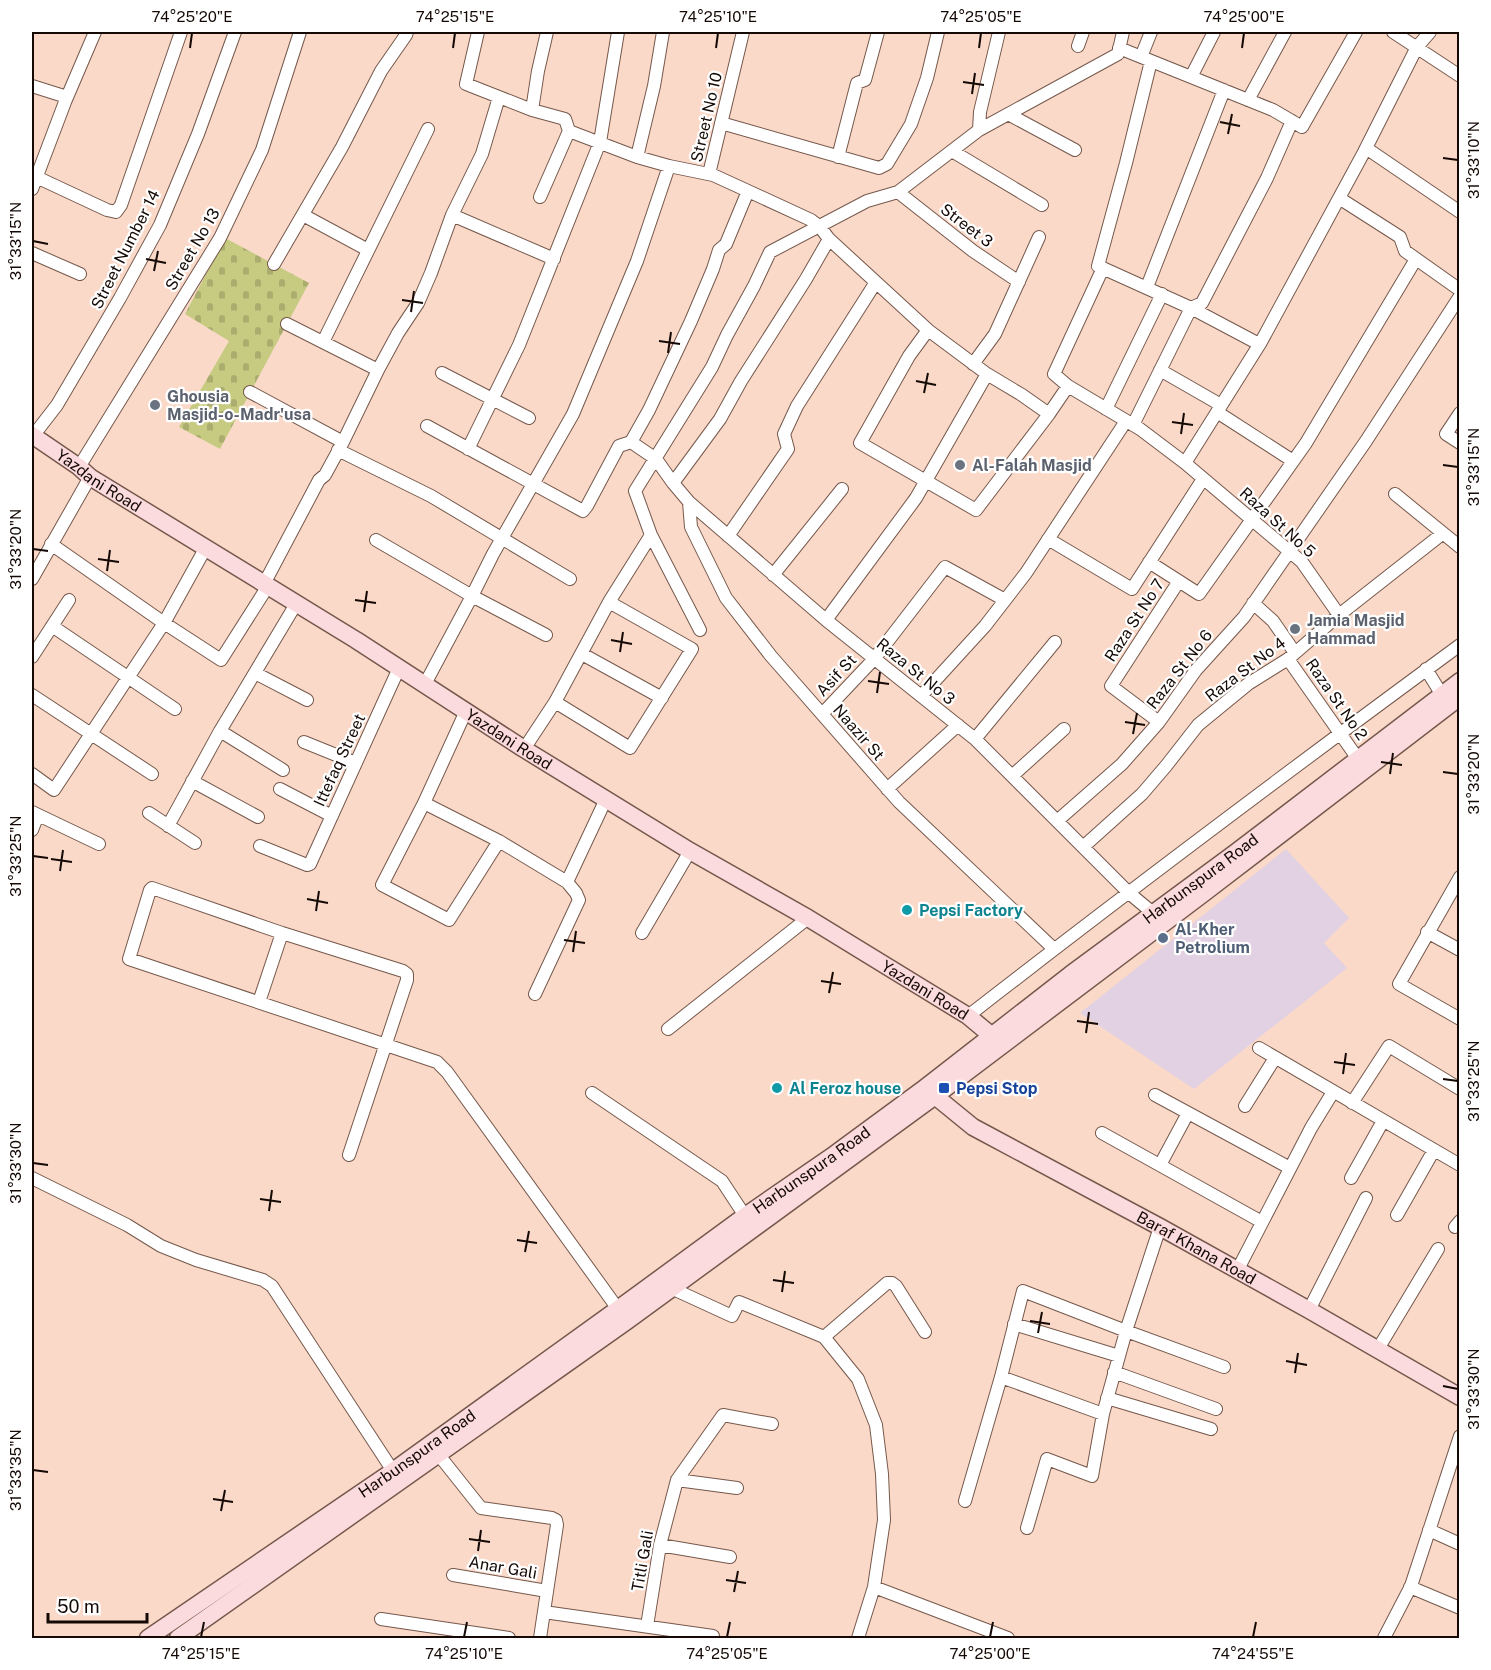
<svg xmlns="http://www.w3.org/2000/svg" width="1491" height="1670" font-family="'Public Sans',sans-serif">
	<defs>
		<pattern id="cemetery-stones" width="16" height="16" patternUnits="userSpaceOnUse" patternTransform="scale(1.5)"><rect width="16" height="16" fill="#c7cb81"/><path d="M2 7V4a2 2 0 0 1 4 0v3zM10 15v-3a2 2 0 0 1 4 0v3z" fill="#aaad6e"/></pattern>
	</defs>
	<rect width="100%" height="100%" fill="#fad9c9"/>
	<path fill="#e2d1e2" d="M1286,849L1349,918L1324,943L1347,968L1194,1089L1080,1013Z"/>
	<path fill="url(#cemetery-stones)" d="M225,238L309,283L220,449L179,427L229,341L185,314Z"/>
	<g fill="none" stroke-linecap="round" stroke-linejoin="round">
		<g stroke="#75584b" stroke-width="14">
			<path id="street" d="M478,32L466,84L499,97
				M1393,32L1460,76
				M1078,46L1083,32
				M1119,48L1273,110L1302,127L1356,32
				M1141,57L1151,32
				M1151,61L1126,163L1098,266L1191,308L1202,303L1267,178L1292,121
				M1191,77L1214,32
				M32,86L67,97
				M1248,100L1285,32
				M532,110L538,71L547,32
				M1008,114L1075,150
				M721,123L879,168L887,164L911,124L927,78L938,32
				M979,130L980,112L999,32
				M1366,148L1460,212
				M952,151L1042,205
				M637,157L654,86L663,32
				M838,157L857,83L865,80L878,32
				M709,174L743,32
				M32,175L107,210L116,212L121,205L181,32
				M32,189L65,102L95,32
				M898,192L973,251L1019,282
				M540,197L569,131
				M1339,198L1400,237L1405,251L1460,290
				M303,215L368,250
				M452,215L554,259
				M32,253L80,274
				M274,264L342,147L381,71L406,35L407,32
				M1147,287L1224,90
				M287,324L378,370L343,442
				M928,330L909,356L860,443L976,510L1049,414L1022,395L987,374
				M323,342L428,129
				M973,364L995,334L1039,237
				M378,370L398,333L418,303L431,273L452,215L482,154L499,97L532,110L565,119L569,131L637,157L669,166L713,175L748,191
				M1160,370L1221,405
				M442,373L529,418
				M1068,386L1054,374L1103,268
				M250,392L343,442L325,475L319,480L264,584
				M1106,409L1162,294
				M1217,412L1293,461
				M1460,413L1446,434L1460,443
				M1049,414L1068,386L1140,429L1185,463L1302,562L1339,615
				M1133,425L1191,308L1259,344
				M427,426L583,511L587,506L619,446L631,442L649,410L691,321L713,269L719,250L726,244L748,191L811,220L820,227L829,239L854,262L928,330L987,374L916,498L826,620
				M33,436L57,405L120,298L160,225L198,134L235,32
				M631,442L656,459L673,483L689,502L826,620L975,739L1129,893L1153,913
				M468,449L519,345L600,142L618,32
				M338,450L431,496L570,579
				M1185,463L1261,342L1364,152L1417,47L1430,32
				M79,467L220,238L262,150L300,32
				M673,483L720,419L741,381L806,279L829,239
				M1395,494L1460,547
				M689,502L691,527L726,598L771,656L899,802L1054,949
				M651,535L700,630
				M728,536L788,449L784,434L797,406L876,282
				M1048,539L1132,589L1203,479
				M376,540L472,596L546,635
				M51,544L164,623L221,660L268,586
				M1149,562L1199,594L1306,443L1416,259
				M773,575L842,489
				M32,579L90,477
				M1253,603L1273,621L1295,653
				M52,626L175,709
				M582,654L662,698
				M32,657L69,600
				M1288,659L1358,759
				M1426,669L1442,695
				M255,673L307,700
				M425,684L472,596L493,554L573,414L637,261L669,166
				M32,695L152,774
				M921,696L985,626L1026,573L1126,421
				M555,702L630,748L692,649L609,602
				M466,711L424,803L499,841L567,882L606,799
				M822,714L874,659L945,567L1005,600
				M1159,722L1111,686L1179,581
				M220,731L283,770
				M975,739L1055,642
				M304,742L356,763
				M524,749L555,702L609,602L651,535L635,491L712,367L727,335L754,286L770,252L867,201L898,192L979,130L1118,54L1123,32
				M32,774L54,790L164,623L205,549
				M1012,776L1064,729
				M192,781L258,817
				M280,789L332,816
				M887,789L958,725
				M424,803L382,885L449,920L499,841
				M32,812L99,844
				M149,813L195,843
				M1057,821L1122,764L1159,722L1196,670L1244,617L1366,441L1460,296
				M168,826L220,731L296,604
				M32,830L38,815
				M260,846L307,865L310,864L399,668
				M1083,847L1142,794L1166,766L1198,725L1248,684L1288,659L1339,615L1442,534
				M1460,877L1399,984L1460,1019
				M1427,932L1460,950
				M642,933L690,851
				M535,994L579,900L576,893L567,882
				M259,1002L282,933
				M968,1016C1130,890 1294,767 1460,645
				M668,1029L808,918
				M1259,1048L1460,1165
				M592,1093L722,1181L745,1216
				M1155,1095L1290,1168
				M1352,1103L1389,1046L1460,1089
				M1245,1106L1275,1058
				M1102,1133L1262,1222
				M349,1155L407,980V974L403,971L282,933L152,888L150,890L129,959L437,1062L447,1072L618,1309
				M1160,1165L1188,1113
				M32,1178L127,1225L161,1246L196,1260L263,1280L272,1286L393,1471
				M1351,1178L1383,1121
				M1397,1215L1434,1150
				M1455,1227L1460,1221
				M1237,1271L1311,1128L1333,1092
				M671,1288L732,1316L739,1302L824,1337L858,1379L876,1425L882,1474L884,1520L874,1587L858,1638
				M1309,1310L1366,1198
				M1014,1324L1119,1356
				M824,1337L887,1283H892L896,1286L925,1332
				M1378,1349L1438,1249
				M1114,1372L1216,1409
				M1001,1377L1103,1414
				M1107,1398L1211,1429
				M438,1454L481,1508L552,1518L556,1520L557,1525L540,1638
				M677,1480L737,1488
				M965,1501L1001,1377L1023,1291L1126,1331L1224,1367
				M1027,1528L1047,1459L1092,1476L1103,1414L1126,1331L1160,1227
				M1429,1530L1460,1544
				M660,1545L730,1557
				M453,1575L547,1591
				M874,1587L1008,1638
				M1410,1587L1460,1608
				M544,1612L713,1636
				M381,1619L509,1638
				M647,1626L660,1545L677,1480L723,1415L772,1424
				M1384,1638L1411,1586L1460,1436"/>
		</g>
		<g stroke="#75584b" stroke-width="19">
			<g id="secondary">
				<path id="s1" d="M32,435L79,467L90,477L356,640L524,749L690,851L808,918L968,1016L992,1036"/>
				<path id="s2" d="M935,1096L973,1127L1160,1227L1309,1310L1460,1397"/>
				<path id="s3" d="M148,1638L393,1471L618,1309L745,1216L835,1154L922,1090L1071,974L1235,853L1460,681"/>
				<path d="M178,1638L627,1321L935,1096L1204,893L1460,697"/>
			</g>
		</g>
		<use href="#street" stroke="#fff" stroke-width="12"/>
		<use href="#secondary" stroke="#fbdbde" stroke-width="16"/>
	</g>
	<path fill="none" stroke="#140905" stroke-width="2" d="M190,48L192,33M453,48L455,33M716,48L718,33M979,48L981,33M1242,48L1244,33M963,82L984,85M972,94L975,73M1220,122L1240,126M1228,134L1232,114M1443,158L1458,160M33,241L48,244M146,259L166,263M154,271L158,251M402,300L423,303M411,312L414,291M659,341L680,344M668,353L671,332M916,381L936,385M924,393L928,373M1172,422L1193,425M1181,434L1184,413M1443,465L1458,467M33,549L48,551M98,559L119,562M107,571L110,550M355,600L376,603M364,612L367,591M611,640L632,644M620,652L623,632M868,681L889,684M877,693L880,672M1125,722L1145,725M1133,734L1137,713M1381,762L1402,765M1443,772L1458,774M1390,774L1393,753M33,856L48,858M51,859L72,862M60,871L63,850M307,899L328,903M316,911L319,891M564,940L585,943M573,952L576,931M821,981L841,984M829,993L833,972M1077,1021L1098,1024M1086,1033L1089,1012M1334,1062L1355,1065M1343,1074L1346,1053M1443,1079L1458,1081M33,1163L48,1165M260,1199L281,1202M269,1211L272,1190M517,1240L537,1243M525,1252L529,1231M773,1280L794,1283M782,1292L785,1271M1030,1321L1050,1324M1038,1333L1042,1312M1286,1361L1307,1365M1295,1373L1298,1353M1443,1386L1458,1389M33,1470L48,1472M213,1499L233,1502M221,1511L225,1490M469,1539L490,1542M478,1551L481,1530M726,1580L746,1583M734,1592L738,1571M201,1637L204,1622M464,1637L467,1622M727,1637L730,1622M990,1637L993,1622M1253,1637L1256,1622"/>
	<g fill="#6b7280" stroke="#fff" stroke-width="2">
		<circle cx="155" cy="405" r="6"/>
		<circle cx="960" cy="465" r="6"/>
		<circle cx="1295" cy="629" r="6"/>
	</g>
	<g fill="#0f9aa8" stroke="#fff" stroke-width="2">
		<circle cx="907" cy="910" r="6"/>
		<circle cx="777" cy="1088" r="6"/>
	</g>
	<circle fill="#5c6f8a" stroke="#fff" stroke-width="2" cx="1163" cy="938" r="6"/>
	<rect fill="#1a4fb4" stroke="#fff" stroke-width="2" x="938" y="1082" width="12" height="12" rx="3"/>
	<g text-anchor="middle" stroke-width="4.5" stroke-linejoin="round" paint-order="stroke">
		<g font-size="16" fill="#140905" stroke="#fff">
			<text transform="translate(706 117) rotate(-77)" y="6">Street No 10</text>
			<text transform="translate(967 225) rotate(37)" y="6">Street 3</text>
			<text transform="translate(125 249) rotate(-63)" y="6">Street Number 14</text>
			<text transform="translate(192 249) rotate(-60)" y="6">Street No 13</text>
			<text dy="6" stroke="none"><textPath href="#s1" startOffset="81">Yazdani Road</textPath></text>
			<text transform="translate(1278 522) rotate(42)" y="6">Raza St No 5</text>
			<text transform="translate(1134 620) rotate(-57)" y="6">Raza St No 7</text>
			<text transform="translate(1179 669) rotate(-52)" y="6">Raza St No 6</text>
			<text transform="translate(1245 669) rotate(-37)" y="6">Raza St No 4</text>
			<text transform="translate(916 671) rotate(39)" y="6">Raza St No 3</text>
			<text transform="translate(836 675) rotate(-47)" y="6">Asif St</text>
			<text transform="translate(1337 699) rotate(55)" y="6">Raza St No 2</text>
			<text transform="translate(859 732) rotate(49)" y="6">Naazir St</text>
			<text dy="6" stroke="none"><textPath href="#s1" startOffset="566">Yazdani Road</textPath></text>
			<text transform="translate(339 760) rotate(-65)" y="6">Ittefaq Street</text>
			<text dy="6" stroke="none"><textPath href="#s3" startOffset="1298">Harbunspura Road</textPath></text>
			<text dy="6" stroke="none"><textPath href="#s1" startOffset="1052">Yazdani Road</textPath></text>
			<text dy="6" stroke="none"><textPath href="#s3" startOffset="812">Harbunspura Road</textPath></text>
			<text dy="6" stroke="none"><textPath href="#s2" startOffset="303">Baraf Khana Road</textPath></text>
			<text dy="6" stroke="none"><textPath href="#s3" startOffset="326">Harbunspura Road</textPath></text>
			<text transform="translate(642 1561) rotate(-80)" y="6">Titli Gali</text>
			<text transform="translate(503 1567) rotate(10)" y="6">Anar Gali</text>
		</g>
		<g font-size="16" font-weight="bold" fill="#5b616d" stroke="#fff" text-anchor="start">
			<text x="167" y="402">Ghousia<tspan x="167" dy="18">Masjid-o-Madr'usa</tspan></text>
			<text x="972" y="471">Al-Falah Masjid</text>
			<text x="1307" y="626">Jamia Masjid<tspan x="1307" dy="18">Hammad</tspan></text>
		</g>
		<g font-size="16" font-weight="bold" fill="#0d838f" stroke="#fff" text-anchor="start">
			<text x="919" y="916">Pepsi Factory</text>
			<text x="789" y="1094">Al Feroz house</text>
		</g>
		<g font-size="16" font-weight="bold" fill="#4e5e75" stroke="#fff" text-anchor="start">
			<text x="1175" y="935">Al-Kher<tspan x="1175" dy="18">Petrolium</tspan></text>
		</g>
		<g font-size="16" font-weight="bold" fill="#164399" stroke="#fff" text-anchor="start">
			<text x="956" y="1094">Pepsi Stop</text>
		</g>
	</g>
	<rect width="1491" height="1670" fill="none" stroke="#ffffff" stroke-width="66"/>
	<path d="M48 1613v9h99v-9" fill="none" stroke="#140905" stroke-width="3"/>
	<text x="57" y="1613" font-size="18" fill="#140905" stroke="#ffffff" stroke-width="4.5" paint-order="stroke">50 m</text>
	<rect x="33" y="33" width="1425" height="1604" fill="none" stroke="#140905" stroke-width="2"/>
	<g font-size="15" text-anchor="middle" fill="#140905">
		<text x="192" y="22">74°25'20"E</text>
		<text x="455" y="22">74°25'15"E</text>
		<text x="718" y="22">74°25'10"E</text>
		<text x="981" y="22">74°25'05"E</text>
		<text x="1244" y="22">74°25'00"E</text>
		<text transform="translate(1474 160) rotate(-90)" y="5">31°33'10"N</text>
		<text transform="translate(16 241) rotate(-90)" y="5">31°33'15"N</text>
		<text transform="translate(1474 467) rotate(-90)" y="5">31°33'15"N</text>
		<text transform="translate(16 549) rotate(-90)" y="5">31°33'20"N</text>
		<text transform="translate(1474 774) rotate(-90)" y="5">31°33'20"N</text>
		<text transform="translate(16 856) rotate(-90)" y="5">31°33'25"N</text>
		<text transform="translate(1474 1081) rotate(-90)" y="5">31°33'25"N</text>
		<text transform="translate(16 1163) rotate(-90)" y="5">31°33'30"N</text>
		<text transform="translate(1474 1389) rotate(-90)" y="5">31°33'30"N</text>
		<text transform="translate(16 1470) rotate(-90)" y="5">31°33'35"N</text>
		<text x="201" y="1659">74°25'15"E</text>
		<text x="464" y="1659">74°25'10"E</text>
		<text x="727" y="1659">74°25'05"E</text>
		<text x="990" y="1659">74°25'00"E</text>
		<text x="1253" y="1659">74°24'55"E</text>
	</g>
</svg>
